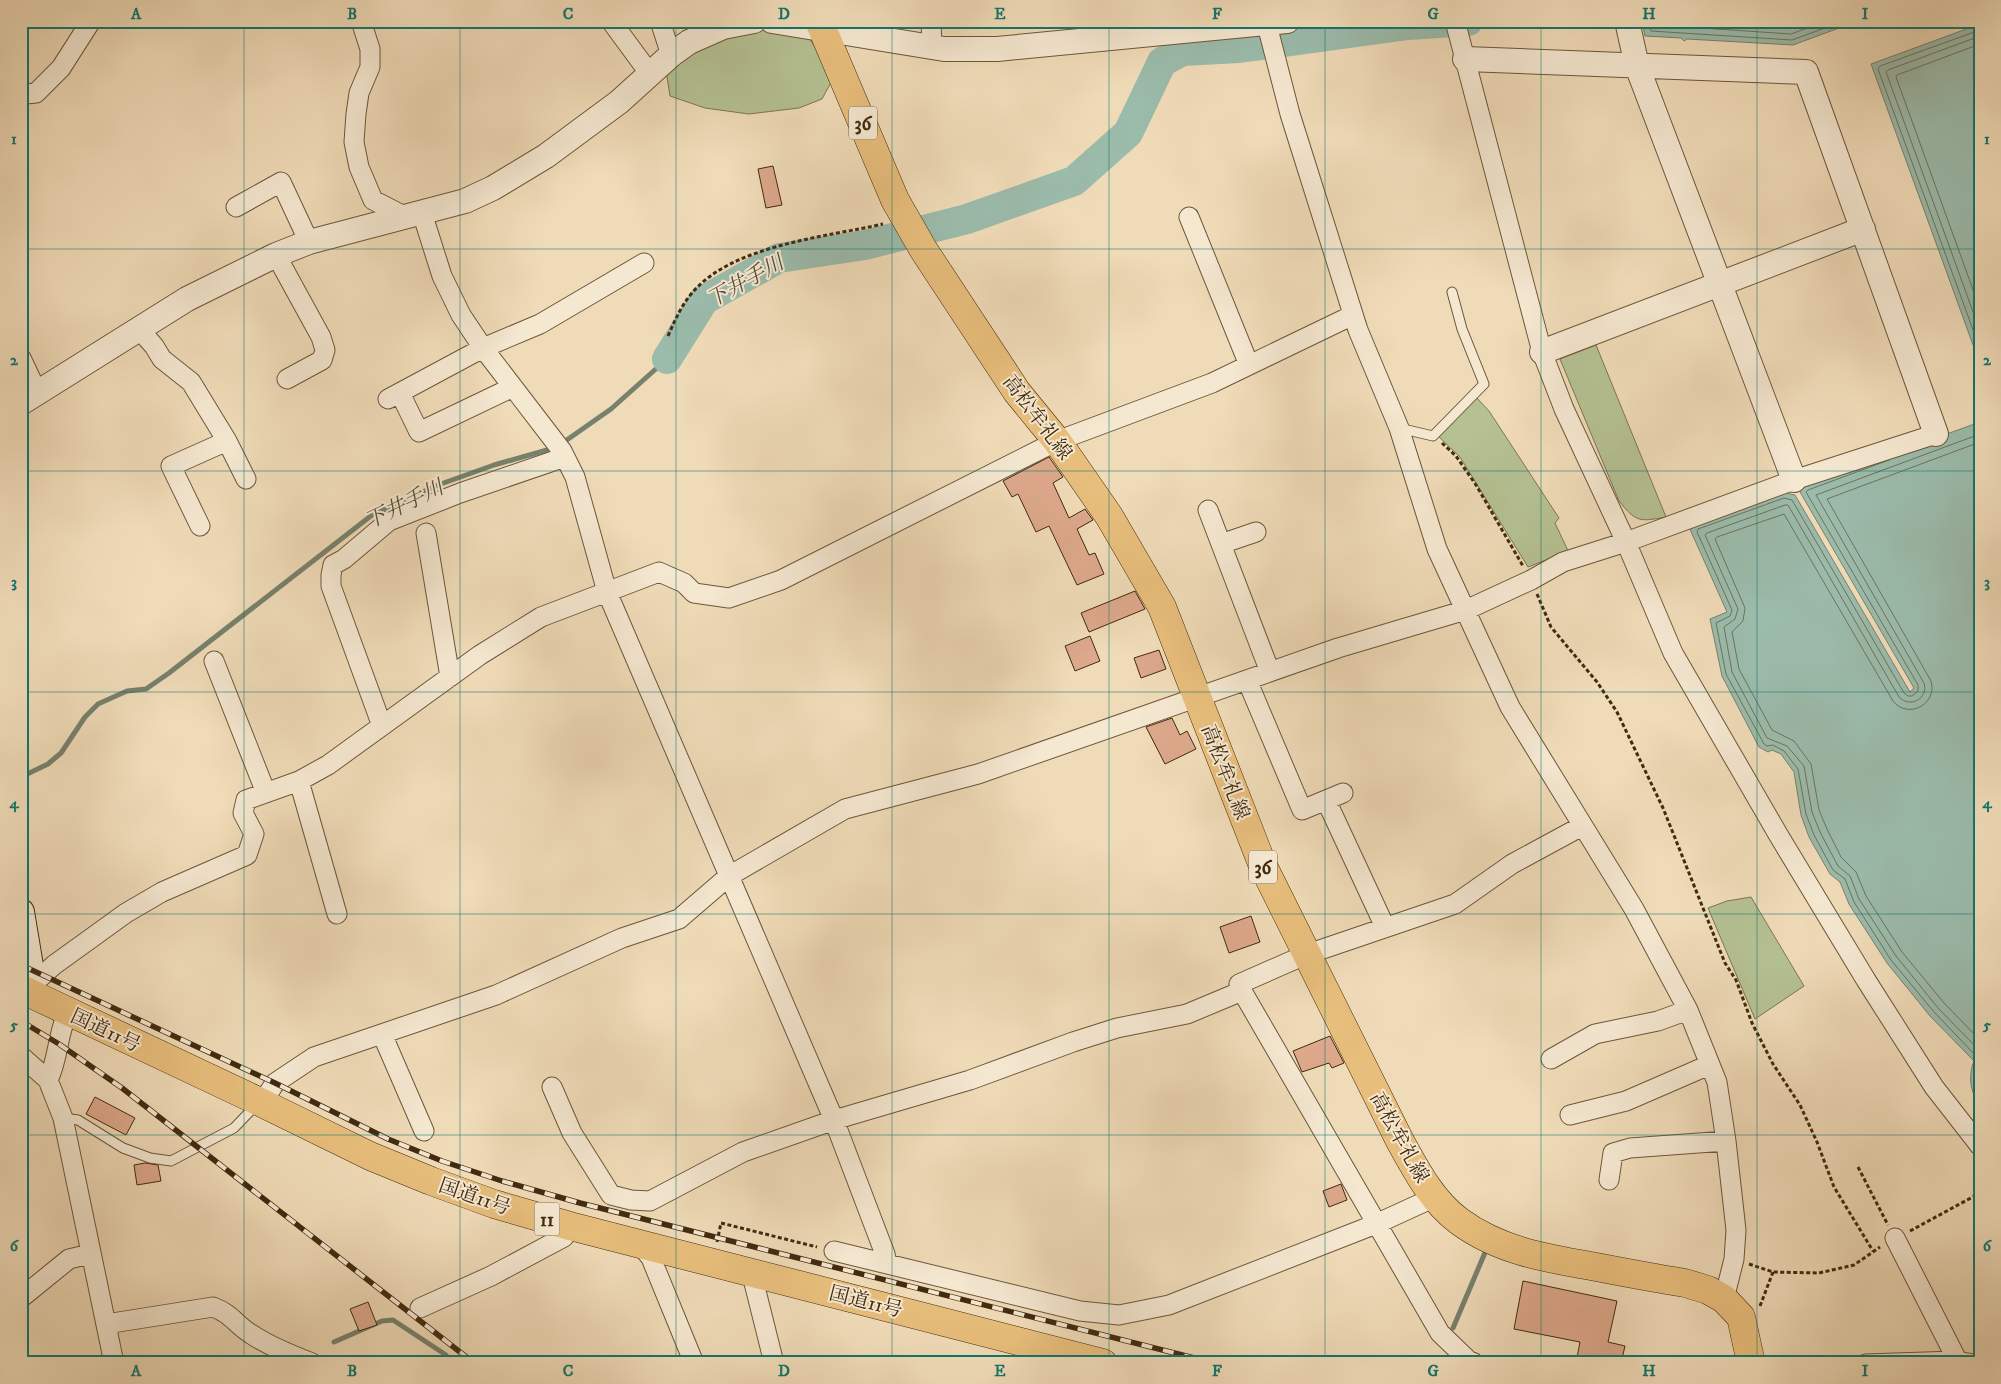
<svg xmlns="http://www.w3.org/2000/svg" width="2001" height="1384" font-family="'IM FELL DW Pica','Noto Serif JP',serif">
	<rect width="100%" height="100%" fill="#f0dbb8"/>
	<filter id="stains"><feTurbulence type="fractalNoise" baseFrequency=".004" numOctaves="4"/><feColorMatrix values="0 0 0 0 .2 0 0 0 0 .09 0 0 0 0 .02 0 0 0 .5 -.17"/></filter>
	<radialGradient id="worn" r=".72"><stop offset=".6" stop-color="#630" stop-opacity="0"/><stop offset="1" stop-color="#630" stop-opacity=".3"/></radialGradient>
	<path fill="#b5c193" stroke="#7b7651" d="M765,24L808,36L834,77L822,99L799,108L749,114L705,108L670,96L665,64L690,46Z
		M1596,345L1666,517C1639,522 1636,522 1619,501L1560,359Z
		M1476,397L1489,411L1559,518L1555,523L1570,555L1556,556L1528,567L1460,457L1436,434Z
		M1751,897L1804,986L1755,1019L1708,908L1727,901Z"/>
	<path fill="#9bbbab" stroke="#77816d" d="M1642,21H1858L1793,45L1687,39L1684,41L1681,38L1645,36Z
		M1980,24V364L1871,64Z
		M1980,422V1105C1970,1092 1968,1076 1974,1061L1930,1016L1887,963L1849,904L1840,882L1830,874L1809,837L1801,815L1794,772L1781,754L1772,750L1768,752L1759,747L1722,676L1710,619L1727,612L1689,527L1785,493L1795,495L1910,692L1914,688L1800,492L1803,486Z"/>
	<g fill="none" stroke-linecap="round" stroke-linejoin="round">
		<path stroke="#6e725d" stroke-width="1" d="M1647,21L1651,31L1792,40L1844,21
			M1654,21L1656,25L1791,34L1826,21
			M1710,21L1790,26L1804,21
			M1980,30L1880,66L1878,69L1980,349
			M1980,36L1888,70L1886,72L1980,331
			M1980,44L1897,75L1896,77L1980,309
			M1980,434L1816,495L1924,683C1929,698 1910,709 1899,697L1788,505H1785L1707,533L1705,535L1738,609L1735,619L1724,627L1732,672L1767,738L1787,746L1804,766L1812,812L1820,832L1838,866L1850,876L1859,899L1896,956L1938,1008L1980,1051
			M1980,442L1827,499L1931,681C1938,704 1908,720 1893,701L1784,514L1717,537L1715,539L1745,608L1743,621L1732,632L1739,669L1772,730L1794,741L1811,764L1819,810L1827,829L1841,857L1856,872L1866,896L1902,952L1944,1003L1980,1040
			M1889,460L1808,490L1806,492L1918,685V691L1912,696H1908L1904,693L1792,500L1784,498L1698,529L1697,532L1732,610L1730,616L1716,623L1726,674L1764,744L1767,746L1773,745L1784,751L1798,769L1806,814L1814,835L1833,870L1845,879L1854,902L1891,960L1934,1012L1978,1058C1979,1064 1977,1065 1975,1070C1974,1079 1976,1088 1980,1096"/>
		<path stroke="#77816d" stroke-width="5" d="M561,444L611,409L667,359
			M21,777L48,764L61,753L85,717L98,704L127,691L146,689L169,673L372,515L438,485L494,465L554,448
			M1453,1328L1487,1248
			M334,1342L382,1321L393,1320L446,1355L449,1363"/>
		<path stroke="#9bbbab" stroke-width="30" d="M667,359L704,300L779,258L865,245L967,219L1074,181L1128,133L1162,62L1182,51L1239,48L1408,25L1468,21"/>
	</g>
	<path fill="#dda88b" stroke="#412a0f" d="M773,166L782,205L766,208L758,169Z
		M1049,457L1063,477L1053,483L1069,518L1085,509L1093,520L1077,529L1089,555L1095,553L1104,574L1077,585L1049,526L1036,532L1018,494L1012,497L1003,481Z
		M1135,591L1145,609L1089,632L1081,613Z
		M1090,636L1100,661L1075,671L1065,646Z
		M1159,650L1166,669L1141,678L1134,658Z
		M1172,718L1180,735L1187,731L1196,749L1165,764L1146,727Z
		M1251,916L1260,942L1229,953L1220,927Z
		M1330,1036L1344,1063L1332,1068L1329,1063L1302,1072L1293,1051Z
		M95,1097L135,1118L126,1135L86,1114Z
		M145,1163L158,1165L161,1181L137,1185L134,1165Z
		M1341,1184L1347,1200L1329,1207L1323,1191Z
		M1523,1281L1617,1301L1608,1342L1625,1346L1621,1363H1576L1580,1342L1514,1329Z
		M368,1302L377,1325L359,1331L350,1309Z"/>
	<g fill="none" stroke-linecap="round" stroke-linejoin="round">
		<g stroke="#6d5639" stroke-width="11">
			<path id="service" d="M1399,428L1433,436L1484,384L1462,329L1452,292
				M63,1118L78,1120L123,1148L150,1158L171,1161L234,1128L257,1104
				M1856,1363L1865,1359L1955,1356L1980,1360"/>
		</g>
		<g stroke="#6d5639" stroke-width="21">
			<path id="minor" d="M361,21L370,49V67L359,93L356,114L354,142L359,167L373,200L406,217
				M611,21L650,74
				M660,21L671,55
				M931,21L932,47
				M1266,21L1290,114L1358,330L1399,428L1437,549L1510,707L1634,909L1688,1010L1717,1082L1726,1141L1736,1230L1734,1259L1724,1299
				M1455,21L1542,352L1564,409L1626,542L1673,653L1779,836L1866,980L1934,1087L1980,1146
				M21,97L26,94L36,93L61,68L91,21
				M236,207L281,182L309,242
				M422,213L442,276L461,315L483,348L562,451L575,477L607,592L834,1120L885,1254L887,1263
				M1189,217L1249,365
				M276,255L321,337L325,350L322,360L287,379
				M139,329L154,346L162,359L191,382L227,441L246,479
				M21,358L37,392
				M400,393L419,432L513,387
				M388,399L483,348L540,324L644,263
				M1208,510L1270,672
				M200,526L171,466L227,441
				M426,533L450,677
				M1221,544L1256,532
				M214,661L266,793
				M1247,680L1302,810L1343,793
				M382,726L331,586V575L333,565L344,559L389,521L460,493L565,457
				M299,781L337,914
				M1326,800L1385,927
				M33,984L54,965L126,913L162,892L247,855L254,834L243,813L246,800L299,781L328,765L480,655L541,617L659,572L684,583L694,593L729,598L781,580L1057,441L1212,383L1353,315
				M1242,991L1440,1333L1468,1360L1474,1363
				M382,1034L424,1131
				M21,1056L48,1080L63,1118L114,1363
				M1551,1059L1595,1034L1658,1021L1688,1010
				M48,1080C59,1058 57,1034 68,1012
				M552,1087L572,1133L611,1195L631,1200L650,1201L743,1152L834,1120L970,1080L1073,1042L1117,1028L1187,1014L1242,991L1239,984L1305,955L1455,904L1512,864L1582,826
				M260,1102L267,1095L275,1083L314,1057L496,995L622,938L679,919L729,876L845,809L978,774L1338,648L1466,610L1531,580L1563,562L1626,542L1794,480L1936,434
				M1570,1115L1626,1101L1709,1065
				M1609,1180L1613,1153L1630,1148L1726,1141
				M1895,1238L1955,1356
				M640,1244L651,1258L694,1363
				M834,1251L1080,1311L1119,1315L1169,1305L1376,1224L1435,1197
				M753,1272L754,1283L774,1363
				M21,1298L69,1259L90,1254
				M420,1308L491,1276L564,1237L570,1226
				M106,1324L213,1307C232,1314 235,1324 251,1334C269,1346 291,1355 312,1363"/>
		</g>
		<g stroke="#6d5639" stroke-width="26">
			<path id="tertiary" d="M772,21L944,49H997L1287,21
				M1627,21L1637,66L1794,480
				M1465,59L1806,72L1936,434
				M1542,352L1863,229
				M21,403L187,299L276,255L309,242L465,201L493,188L546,156L619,102L671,55L689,42L723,27L754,21"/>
		</g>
		<g stroke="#412a0f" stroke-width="28">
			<path id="secondary" d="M21,912L33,984V995"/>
		</g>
		<g stroke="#412a0f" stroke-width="29">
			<path id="primary" d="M819,21L895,200L923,249L1017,392L1057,441L1109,516L1162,607L1263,866L1400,1141C1416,1170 1432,1201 1459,1221C1498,1250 1544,1258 1591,1266C1622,1272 1654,1278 1685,1283L1708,1290L1724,1299L1741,1317L1751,1363"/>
		</g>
		<g stroke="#412a0f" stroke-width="29">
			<path id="trunk" d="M21,989L260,1102L370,1156L431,1181L494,1204L570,1226L1103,1363"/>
		</g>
		<path stroke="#412a0f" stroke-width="3" stroke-dasharray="4 2.5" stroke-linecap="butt" d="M668,336C675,320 681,306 692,293C732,245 826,237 883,224
			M1442,443L1456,456L1476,485L1523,566
			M1537,594L1551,627L1597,682L1617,712L1663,808L1725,963L1736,980L1752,1023L1773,1064L1800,1105L1817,1142L1834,1187L1873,1251
			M1858,1167L1888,1225
			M1910,1231L1980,1193
			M717,1242L721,1223L817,1247
			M1749,1264L1773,1272L1819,1273L1854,1265L1880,1247
			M1760,1306L1773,1272"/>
		<use href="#service" stroke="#f5e8d1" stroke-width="9"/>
		<use href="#minor" stroke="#f5e8d1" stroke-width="19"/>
		<use href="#tertiary" stroke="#f5e8d1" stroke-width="24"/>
		<use href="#secondary" stroke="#f5e8d1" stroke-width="26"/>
		<use href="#primary" stroke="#e8be7c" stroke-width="28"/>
		<use href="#trunk" stroke="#e8be7c" stroke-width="28"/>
		<g stroke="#412a0f" stroke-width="5.5">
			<path id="rail" d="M21,965L275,1083L388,1139L442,1161L502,1181L580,1203L1214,1363
				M21,1021L59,1044L122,1088L474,1363"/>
		</g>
		<use href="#rail" stroke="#f5e8d1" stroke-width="4" stroke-dasharray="11" stroke-linecap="butt"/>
	</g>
	<path fill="none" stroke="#0f766e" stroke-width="1" stroke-opacity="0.55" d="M244,21V1363M460,21V1363M676,21V1363M892,21V1363M1109,21V1363M1325,21V1363M1541,21V1363M1757,21V1363M21,249H1980M21,471H1980M21,692H1980M21,914H1980M21,1135H1980"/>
	<g text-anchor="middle" stroke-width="4" stroke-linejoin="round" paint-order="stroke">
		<g fill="#f5e8d1" stroke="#776349" stroke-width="1">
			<rect x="849" y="106.5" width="28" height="33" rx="4"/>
			<rect x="1249" y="850.5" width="28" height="33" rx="4"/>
			<rect x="534.5" y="1202.5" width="25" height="33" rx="4"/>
		</g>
		<g font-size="19" font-weight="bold" fill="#412a0f">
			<text x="863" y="130">36</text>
			<text x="1263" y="874">36</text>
			<text x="547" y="1226">11</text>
		</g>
		<g font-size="20" fill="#412a0f" stroke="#f5e8d1">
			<text transform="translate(1038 417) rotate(53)" y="7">高松牟礼線</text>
			<text transform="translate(1226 772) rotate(69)" y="7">高松牟礼線</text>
			<text transform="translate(106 1030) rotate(25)" y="7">国道11号</text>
			<text transform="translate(1400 1137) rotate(61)" y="7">高松牟礼線</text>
			<text transform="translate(475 1196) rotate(19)" y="7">国道11号</text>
			<text transform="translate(866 1301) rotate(14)" y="7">国道11号</text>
		</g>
		<g font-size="21" font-style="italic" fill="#584e36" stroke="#f5e8d1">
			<text transform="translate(745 281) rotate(-29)" y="7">下井手川</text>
			<text transform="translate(404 504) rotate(-26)" y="7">下井手川</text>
		</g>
	</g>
	<rect width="2001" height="1384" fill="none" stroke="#f0dbb8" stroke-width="55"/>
	<rect x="28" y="28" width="1946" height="1328" fill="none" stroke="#0f766e" stroke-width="2"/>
	<g font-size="16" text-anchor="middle" font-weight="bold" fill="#0f766e">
		<text x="136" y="19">A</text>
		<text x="352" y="19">B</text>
		<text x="568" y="19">C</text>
		<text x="784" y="19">D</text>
		<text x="1000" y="19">E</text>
		<text x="1217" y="19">F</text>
		<text x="1433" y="19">G</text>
		<text x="1649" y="19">H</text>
		<text x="1865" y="19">I</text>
		<text x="14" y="144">1</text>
		<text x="1987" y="144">1</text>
		<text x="14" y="365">2</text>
		<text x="1987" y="365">2</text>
		<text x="14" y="587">3</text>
		<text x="1987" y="587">3</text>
		<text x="14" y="808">4</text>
		<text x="1987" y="808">4</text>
		<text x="14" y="1030">5</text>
		<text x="1987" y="1030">5</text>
		<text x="14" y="1251">6</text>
		<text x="1987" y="1251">6</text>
		<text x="136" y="1376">A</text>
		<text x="352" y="1376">B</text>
		<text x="568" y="1376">C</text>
		<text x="784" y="1376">D</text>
		<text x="1000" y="1376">E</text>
		<text x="1217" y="1376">F</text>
		<text x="1433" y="1376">G</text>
		<text x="1649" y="1376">H</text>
		<text x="1865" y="1376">I</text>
	</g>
	<rect width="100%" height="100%" filter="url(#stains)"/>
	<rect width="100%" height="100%" fill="url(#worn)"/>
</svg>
